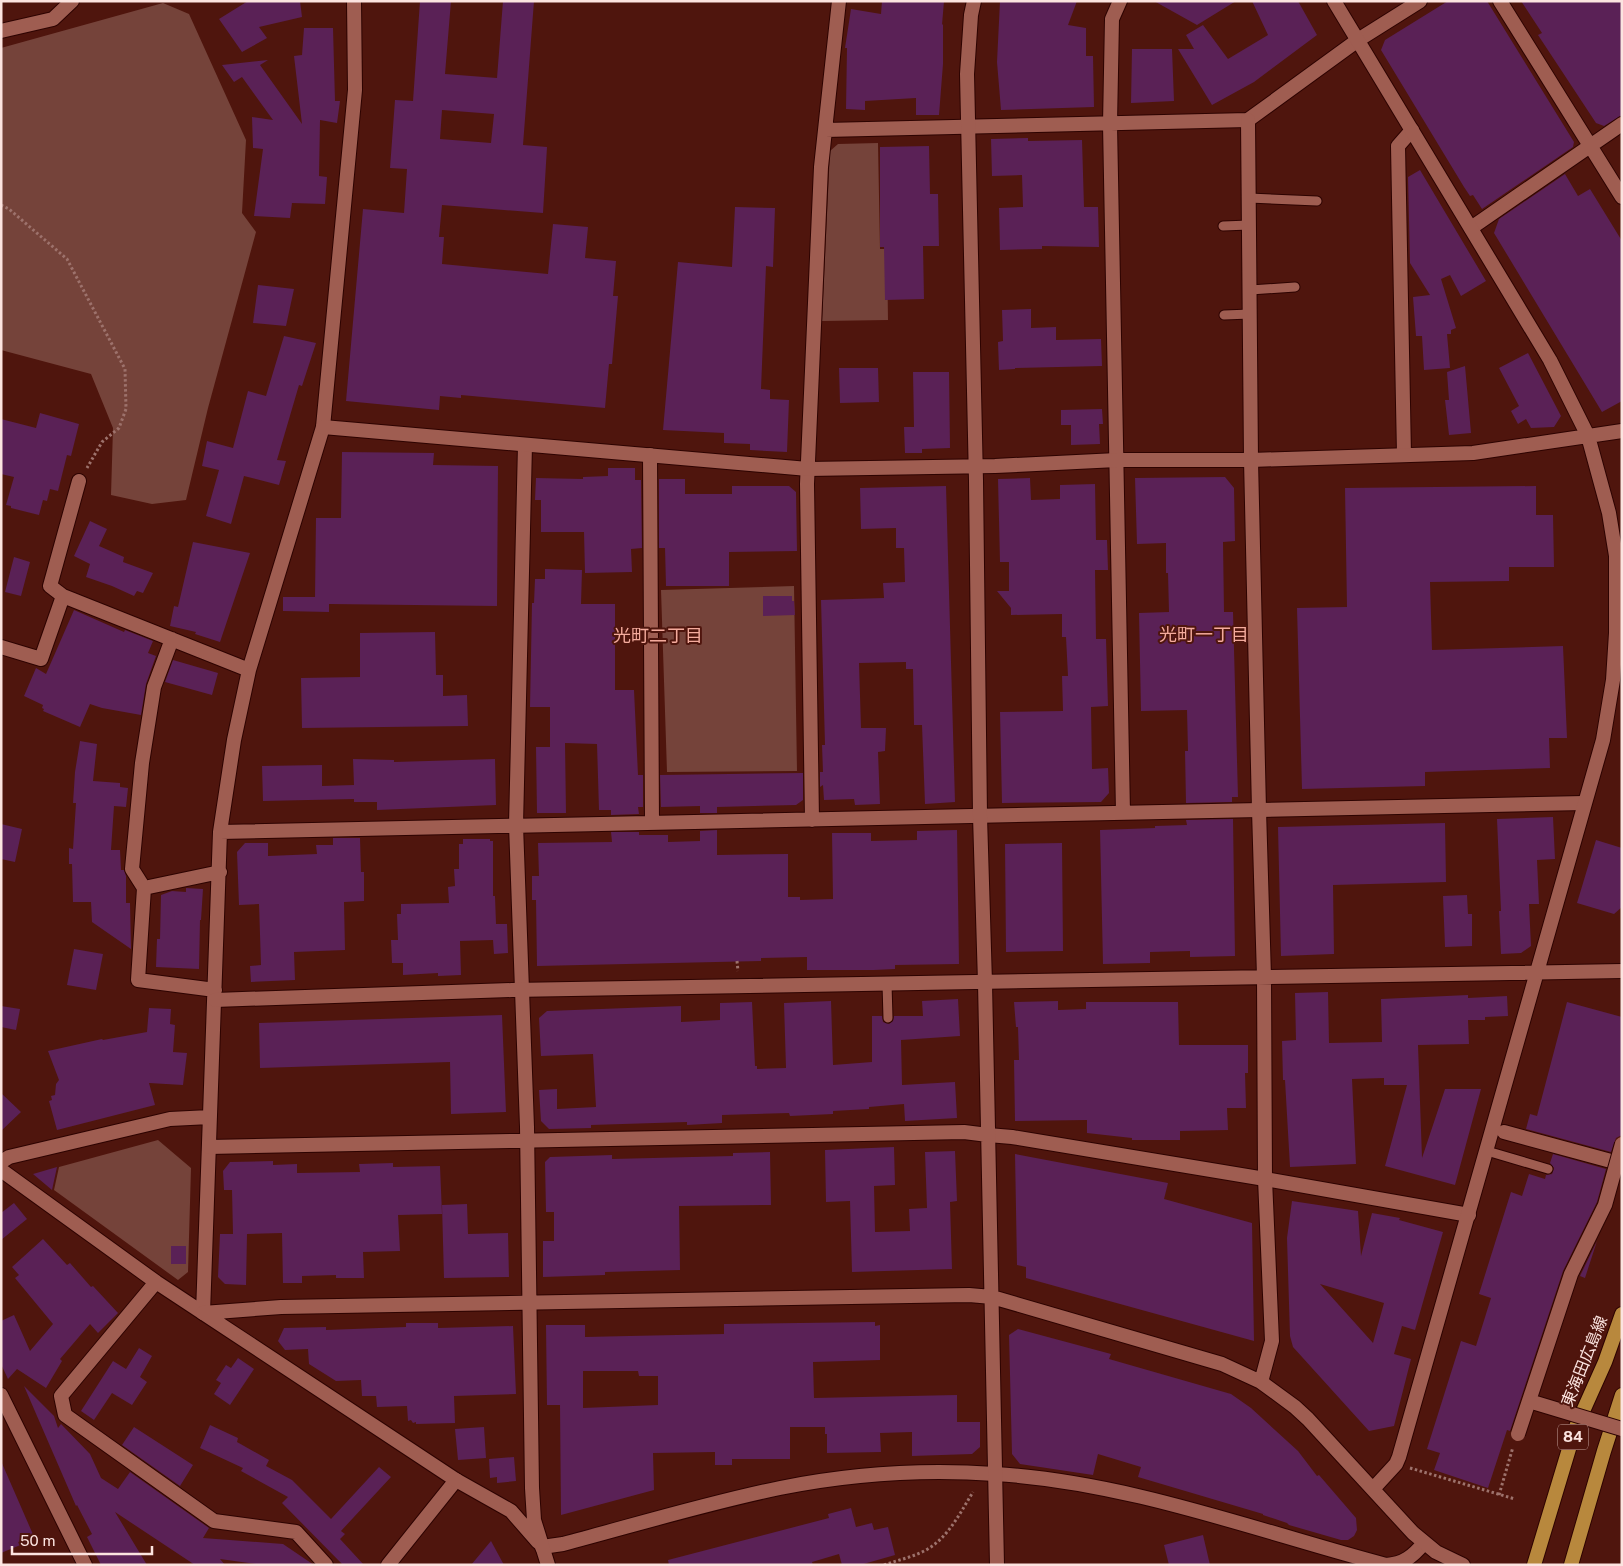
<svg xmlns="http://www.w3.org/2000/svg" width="1623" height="1566" font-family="'Public Sans','Noto Sans JP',sans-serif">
	<rect width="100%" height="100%" fill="#4f150d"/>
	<path fill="#75433a" d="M163,3L189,14L246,140L242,213L256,232L208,408L186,500L152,504L111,495L113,428L91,374L1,350V48Z
		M878,143L880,249H887L888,320L822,321L830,151L838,144Z
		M794,586L797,771L667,772L661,590Z
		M158,1140L191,1168L188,1272L178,1280L54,1190L59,1167Z"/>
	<path fill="#5a2156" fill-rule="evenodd" d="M248,1H300L302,17L259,27L267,38L242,52L219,19Z
		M420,1H451L445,74L497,78L503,1H534L523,145L547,147L543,213L442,205L439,237H444L442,264L548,274L553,224L588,227L585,258L616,261L613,296H618L612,364H609L605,408L461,395V398L440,396L439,410L346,401L363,209L404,213L407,169L390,168L395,100L413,101ZM442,110L494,114L491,143L440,139Z
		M882,1H944L942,25L943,24V64L939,115H916V98L865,101V110L846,109L847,48H845L851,9L881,14Z
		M1000,1H1077L1068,25L1086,28V56H1093L1094,107L1001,110L997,62Z
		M1154,1H1236L1197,25Z
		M1252,1H1298L1317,35L1254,82L1212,105L1178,49H1194L1186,35L1203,25L1228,59L1268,35Z
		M1448,1H1487L1574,142L1573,147L1482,209L1473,195L1470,196L1464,187L1381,50L1385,40Z
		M1521,1H1622V115L1604,126L1596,123L1538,35L1542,33Z
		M304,28H333L335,101H340L337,123L320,120L319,176L327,177L325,204L292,203L290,218L254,216L263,149L253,148L252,117L273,120L242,77L234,82L222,65L268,60L260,65L302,124L294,56L302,55Z
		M1132,49H1172L1174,101L1131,103Z
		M1028,138V141L1082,140L1084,207H1098L1099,247L1042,246V249L1000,250L999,208L1023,207L1022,175L992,176L991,139Z
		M929,146L930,194H938L939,246H923L924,299L885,300L884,247H880V147Z
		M1420,170L1486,281L1461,296L1450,275L1441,279L1456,328L1451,330V334H1447L1450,368L1424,370L1422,336H1416L1413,297L1430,295L1410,263L1408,177Z
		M1565,174L1578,196L1590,189L1622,241V401L1602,412L1494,233L1499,219Z
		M735,207L775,208L773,267L766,266L761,389L770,390V399L789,400L787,452L750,450V444L724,443V433L663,430L678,262L732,267Z
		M258,285L294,289L286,326L253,323Z
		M1031,309V328L1056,327V340L1101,339L1102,366L1015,368V369L999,370L998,342L1003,341L1002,310Z
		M284,336L316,343L302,386L299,385L277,460L286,461L279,485L244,476L231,524L206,516L219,470L202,466L207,441L233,448L248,391L266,396Z
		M1528,353L1561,416L1554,427L1531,428L1526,419L1518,424L1511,411L1519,406L1499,368Z
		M1465,366L1471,433L1449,435L1445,400H1449L1447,372Z
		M839,368H878L879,402L840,403Z
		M913,372H949L950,448L922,449V453H905L904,427H914Z
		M1102,409L1103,424H1099L1100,444L1071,445V425H1061V410Z
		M40,413L79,424L71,456L67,455L58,491L50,489L47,501L43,500L39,515L11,508V506L6,505L14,477L1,474V419L36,428Z
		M342,452L434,453L433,465L498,466L497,606L329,604V612L283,611V597H315L316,518H341Z
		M608,468H635V480H641L642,548L631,549L632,572L585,573L584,532H541V500H535L536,478L583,479V477L608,476Z
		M1225,477L1234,488L1235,541L1223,542L1224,612H1233L1238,797H1232V802L1186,803L1185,751H1188L1187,710L1141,711L1139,613L1169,612L1168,573H1166V543L1137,544L1135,478Z
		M1030,478L1031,500L1060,499V485L1095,484L1096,540H1107L1108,570H1095L1096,639H1106L1108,706L1091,707L1092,769L1108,768L1109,793L1101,802L1002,803L1000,712L1063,711L1062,676H1068L1066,637H1062V614L1011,615V608L997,591H1009V562H1000L998,479Z
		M659,479H685V494H732V486H789L796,492L797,551L729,552V586H666L665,548H659Z
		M946,486L955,802L925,804L922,725H914L913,669H906V662L859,663L861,728H886L885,751L878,752L880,804L855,805L854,799L824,800L823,785L820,787V772H823L822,745H825L821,600L884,598L883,583L905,582L904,548H896V528L861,529L860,488Z
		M1536,486V515H1553L1554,567H1509V581L1430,582L1432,650L1563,646L1567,738H1549L1550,768L1425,772V786L1302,789L1297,608L1347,607L1345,488Z
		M90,521L107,529L99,546L124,557L123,562L153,573L143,593L137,591L134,596L112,586L86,577L90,564L74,556Z
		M193,542L250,553L220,642L195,634L196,632L170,626L174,606L178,607Z
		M14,557L30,562L21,596L5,592Z
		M545,569L582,570L581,604H615V690H634L638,775H643V807H638L639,814L611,815V810H599L597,744L565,743L566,813H537L536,747H550V707H530L532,603H534L535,579H545Z
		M763,596H792V601H794L795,615L763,616Z
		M74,610L124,632L125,630L153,641L148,653L156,656L146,684L141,715L102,708L90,704L80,727L43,711L44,709L42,708L43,705L24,696L36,668L46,674Z
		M435,632L436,675H443V696L467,695L468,726L302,728L301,678L360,677V633Z
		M173,660L218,673L212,695L165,682Z
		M80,741L97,744L93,781L120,783V787L128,788L126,807L114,806L111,850H120L121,870H124L126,876V903H130L131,949L92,922L91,902H73L72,864H69V848L73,849L76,803H73L75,772Z
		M353,759L394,760V762L495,759L496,805L377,810V802H354V799L263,801L262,766L322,765V786L354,785Z
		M803,773V800L796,805L717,807V813H700V806L661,807L660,775Z
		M1553,817L1555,859L1537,860L1539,904H1529L1531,946L1521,953L1501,954L1499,911H1501L1497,819Z
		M1233,819L1235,956L1190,957V951L1150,952V963L1103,964L1100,830L1155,828V826L1187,825L1186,820Z
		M1445,823L1446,882L1333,885L1334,954L1281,956L1278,827Z
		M1,824L22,829L15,862L1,859Z
		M717,830V855L788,854V897H800V900L833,899L832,833H871V841L917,840V831L957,830L959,964L895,965V969L874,970H807V957L761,958V961L537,966L536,900H532V876H539L538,843L612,842L611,832H639V835H668V842L700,841V831Z
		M333,838H360L361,872H364V901L344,902L345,950L294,952L295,980L251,982L250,966L261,965L259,904L239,905L237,852L245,843H268V856L317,854L316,845H333Z
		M463,839H490V841H493V896H495L496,924H507L508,953L494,954L493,940L460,941L461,975L438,976V973L403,975V963H392L391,940H398L397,914H401V904L449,903L448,887L455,886L454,869H459V844H463Z
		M1596,840L1622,848V907L1614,914L1577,903Z
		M1062,843L1063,951L1006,952L1005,844Z
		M186,888L203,889L201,920H200L199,969L156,967L157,939H160L161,895L172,891L186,892Z
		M1467,895L1468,914H1472V946L1445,947L1443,896Z
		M74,949L103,954L96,990L67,985Z
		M1328,992L1329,1043L1382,1042L1381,999L1468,995V998L1507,996L1508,1016L1485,1017V1020H1468L1469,1044L1418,1045L1422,1158L1445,1089H1481L1455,1185L1385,1166L1407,1085H1384V1078L1352,1079L1356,1164L1290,1167L1285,1080H1283L1282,1041L1296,1040L1295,993Z
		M958,999L960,1036L901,1040L902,1085L955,1082L957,1118L905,1121L904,1104L869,1107V1109L833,1111V1114L790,1116L789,1113L722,1115V1123L687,1125V1122L591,1125V1128L549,1129L541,1121L539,1090L557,1089V1109L596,1107L593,1054L541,1056L539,1018L547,1011L681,1006V1022L720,1020V1003L752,1002L755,1066H757V1069L786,1068L784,1003L831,1001L833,1065L872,1062V1016H882L883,1022L889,1024L893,1021L894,1016H923L922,1001Z
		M1058,1001V1010L1086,1009V1002H1178L1179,1045H1248V1073H1245L1246,1108H1227L1228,1130L1180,1131V1140H1132V1138L1087,1133V1120L1015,1121L1014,1060H1019L1018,1027H1016L1014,1002Z
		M1567,1002L1622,1017V1135L1616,1138L1611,1152L1526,1129L1530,1114L1537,1116Z
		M1,1006L20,1009L16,1030L1,1027Z
		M149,1008L171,1009L170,1024L175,1025L173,1052L187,1053L183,1085L149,1083L155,1105L57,1130L49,1101L52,1100L51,1096L55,1095L56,1084L59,1080L48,1051L102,1039L103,1040L147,1032Z
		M502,1015L506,1112L451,1114L450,1062L260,1068L259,1023Z
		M1,1093L21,1112L1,1131Z
		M894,1147L895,1185L874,1186L875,1232L910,1231L909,1209L927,1208L925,1152L955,1151L957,1201L950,1202L952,1269L852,1272L850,1201L826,1202L825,1150Z
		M770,1152L771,1205L679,1206L680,1270L605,1272V1275L543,1277V1241H554V1212H546L545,1162L550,1157L612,1155V1159L733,1156V1153Z
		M1015,1154L1168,1183L1164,1199L1252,1223L1254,1341L1026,1278V1267L1017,1265Z
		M1553,1154L1606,1169L1597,1202L1563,1271L1510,1431L1507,1430L1488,1488L1434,1470L1440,1453L1427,1449L1461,1341L1476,1346L1491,1298L1479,1294L1511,1192L1522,1196L1529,1174L1545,1179L1546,1175L1552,1174L1554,1168L1550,1163Z
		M273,1161V1165L297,1164V1173L360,1172L359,1164L393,1163V1167L440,1166L442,1214L398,1215L400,1251L363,1252L364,1278H336V1275L302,1276V1283H283L282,1233L247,1234L246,1285L225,1284L218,1277L220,1234H233L232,1190H224L223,1171L230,1162Z
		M57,1167L52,1190L33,1174Z
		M1292,1201L1358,1211L1361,1256L1372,1213L1400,1218L1399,1220L1443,1232L1415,1330L1402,1326L1394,1354L1411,1359L1394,1426L1369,1431L1293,1347L1290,1336L1287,1238ZM1320,1284L1384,1303L1373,1343Z
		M14,1203L27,1219L1,1240V1213Z
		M467,1204L468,1234L508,1233L509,1277L444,1278L442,1205Z
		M43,1239L67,1265L70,1263L91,1287L93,1286L118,1313L98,1333L90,1324L60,1359L62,1361L46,1388L17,1369L8,1379L1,1364V1321L14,1315L30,1351L53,1324L15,1278L19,1275L12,1267Z
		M1597,1241L1585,1278L1580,1276Z
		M171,1246H186V1264H171Z
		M875,1322V1326L880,1325V1360L813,1362L814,1398L957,1395V1422H980V1447L972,1454L912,1456V1432L880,1433L881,1452L827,1453V1434H825V1427H790V1459H732V1465H715V1452L653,1453L654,1490L561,1515L560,1405H547L546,1325H585V1337L629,1336L724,1334V1324ZM583,1371H638L639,1376H658V1405L583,1408Z
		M406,1323H438V1328L513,1326L516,1394L454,1396L455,1423L416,1424V1422L413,1423L411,1420L408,1421L407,1406L377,1407L376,1396H362L361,1380L336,1381L309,1364L308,1349L285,1350L278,1341L284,1328L326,1327V1330L406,1327Z
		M1018,1329L1111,1354L1109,1359L1231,1394L1251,1408L1298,1451L1317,1476L1319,1475L1356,1518L1357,1530L1354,1536L1348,1540H1341L1289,1525L1287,1523L1263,1515V1514L1138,1477L1141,1467L1098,1454L1093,1475L1020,1464L1012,1454L1009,1335Z
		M139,1348L152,1356L140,1377L147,1382L132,1405L112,1393L94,1420L81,1411L113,1361L126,1369Z
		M238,1358L254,1369L230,1405L214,1394L221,1383L216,1380L226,1365L231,1368Z
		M24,1386L54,1416L58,1428L61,1424L90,1454L101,1478L118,1489L130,1472L209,1528L203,1538L283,1544L314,1565H263L220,1559L225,1565H195L115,1512L147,1565H101L87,1537L92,1534L77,1505L76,1506Z
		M210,1425L238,1438L237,1442L269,1460L266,1466L292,1480L331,1519L379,1467L391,1477L341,1531L345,1534L340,1539L364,1565H343L282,1503L288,1497L241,1471L243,1468L200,1448Z
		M134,1427L193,1465L180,1486L122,1445Z
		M484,1427L486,1458L458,1460L455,1429Z
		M514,1457L516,1481L497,1483V1477L490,1478L489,1459Z
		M1,1461L35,1539L1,1553Z
		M851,1508L856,1527L872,1523L874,1530L888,1527L895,1555L860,1565H842L839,1554L812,1562L813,1565H669L668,1560L829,1518L828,1514Z
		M1203,1535L1210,1565H1169L1164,1545Z
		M491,1541L504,1565H471Z"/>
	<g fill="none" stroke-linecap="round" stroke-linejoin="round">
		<g stroke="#2d0301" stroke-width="11">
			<path id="service" d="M1249,198L1317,201
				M1223,226L1249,225
				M1250,290L1295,287
				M1224,315L1250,314
				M887,984L888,1018
				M1487,1151L1548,1169"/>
		</g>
		<g stroke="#2d0301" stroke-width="16">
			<path id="pedestrian" d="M1504,1132L1622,1164"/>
		</g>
		<g stroke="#2d0301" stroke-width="16">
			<path id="minor" d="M1120,1L1112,19L1110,124L1123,813
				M1500,1L1622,197
				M1,31L53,19L72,1
				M825,130L1248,120L1358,40L1420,1
				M1471,228L1622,124
				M650,455L652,822
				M1404,455L1398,146L1412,130
				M79,481L50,586L63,596L249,670
				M1,647L41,659L63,596
				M812,820L807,484L821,167L839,1
				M220,832L1584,803
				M144,888L132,869L142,763L154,687L172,639
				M215,990L138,980L144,888L220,872
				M522,990L516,825L525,445
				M988,1135L1012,1137L1265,1179L1469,1215
				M1,1162L9,1157L170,1119L210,1117
				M1,1170L156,1282L203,1313
				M156,1282L61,1396L65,1415L214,1521L296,1532L326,1565
				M203,1313L220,832L234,740L249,670L323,427L355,90L354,1
				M1,1395L85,1565
				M542,1547L563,1544C635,1525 707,1503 780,1488C850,1474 924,1469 995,1474C1129,1482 1257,1531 1386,1565C1404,1564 1413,1556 1424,1543
				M388,1565L456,1480"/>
		</g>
		<g stroke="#2d0301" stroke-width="16">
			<path id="tertiary" d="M974,1L971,15L967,74L976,481L980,816L985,983L997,1565
				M1334,1L1550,360L1588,436L1609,513L1616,556V633L1613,680L1603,740L1399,1457L1396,1464L1373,1489
				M1248,120L1251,460L1259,810L1264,977L1265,1179L1272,1341L1261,1382
				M323,427L808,469L995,466L1117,460H1251L1473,453L1622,431
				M522,990L527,1127L532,1488L534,1520L548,1565
				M215,1000L512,990L1622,971
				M209,1147L964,1132L988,1135
				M203,1313L281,1307L969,1295L992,1297L1222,1364L1261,1382L1295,1407L1308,1419L1413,1533L1436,1552L1463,1565
				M203,1313L456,1480L511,1511L538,1542"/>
		</g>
		<g stroke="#2d0301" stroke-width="16">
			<path id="primary" d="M1534,1565L1575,1429L1605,1362L1622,1314
				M1571,1565L1604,1451L1622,1395"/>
		</g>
		<path stroke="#9d726c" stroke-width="3" stroke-dasharray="2.5 2.5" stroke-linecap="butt" d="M1,205L9,209L67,259L125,369L126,409L119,428L102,442L87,468
			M737,961L738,971
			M1410,1468L1515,1499
			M1499,1495L1513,1447
			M884,1565C898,1560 913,1557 926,1550C948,1538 960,1513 973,1492"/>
		<use href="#service" stroke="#9f5d51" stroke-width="9"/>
		<use href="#pedestrian" stroke="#9f5d51" stroke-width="14"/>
		<use href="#minor" stroke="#9f5d51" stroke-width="14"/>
		<use href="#tertiary" stroke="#9f5d51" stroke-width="14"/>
		<use href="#primary" stroke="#b8883d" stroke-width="14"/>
		<g stroke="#2d0301" stroke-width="16" stroke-linecap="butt">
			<path id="pedestrian-bridge" d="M1529,1401L1622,1429
				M1518,1434L1571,1274L1605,1205L1622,1144"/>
		</g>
		<use href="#pedestrian-bridge" stroke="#9f5d51" stroke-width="14"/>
	</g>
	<g text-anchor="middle" stroke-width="4" stroke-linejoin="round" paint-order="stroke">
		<rect fill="#4f150d" stroke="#c8a6a1" stroke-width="1" x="1558" y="1424.5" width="30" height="25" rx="4"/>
		<g font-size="15" font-weight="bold" fill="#fce4e0">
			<text x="1573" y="1442">84</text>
		</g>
		<g font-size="16" fill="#fce4e0" stroke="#4f150d">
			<text transform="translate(1584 1361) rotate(-68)" y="6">東海田広島線</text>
		</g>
		<g font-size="18" fill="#f4ab9d" stroke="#4f150d">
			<text x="1204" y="641">光町一丁目</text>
			<text x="658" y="642">光町二丁目</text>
		</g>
	</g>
	<rect width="1623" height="1566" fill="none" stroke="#fce4e0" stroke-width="5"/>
	<path d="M12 1546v8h140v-8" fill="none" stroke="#fce4e0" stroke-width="2.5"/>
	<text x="20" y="1546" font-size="15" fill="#fce4e0" stroke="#4f150d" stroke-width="4" paint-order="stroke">50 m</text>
</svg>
